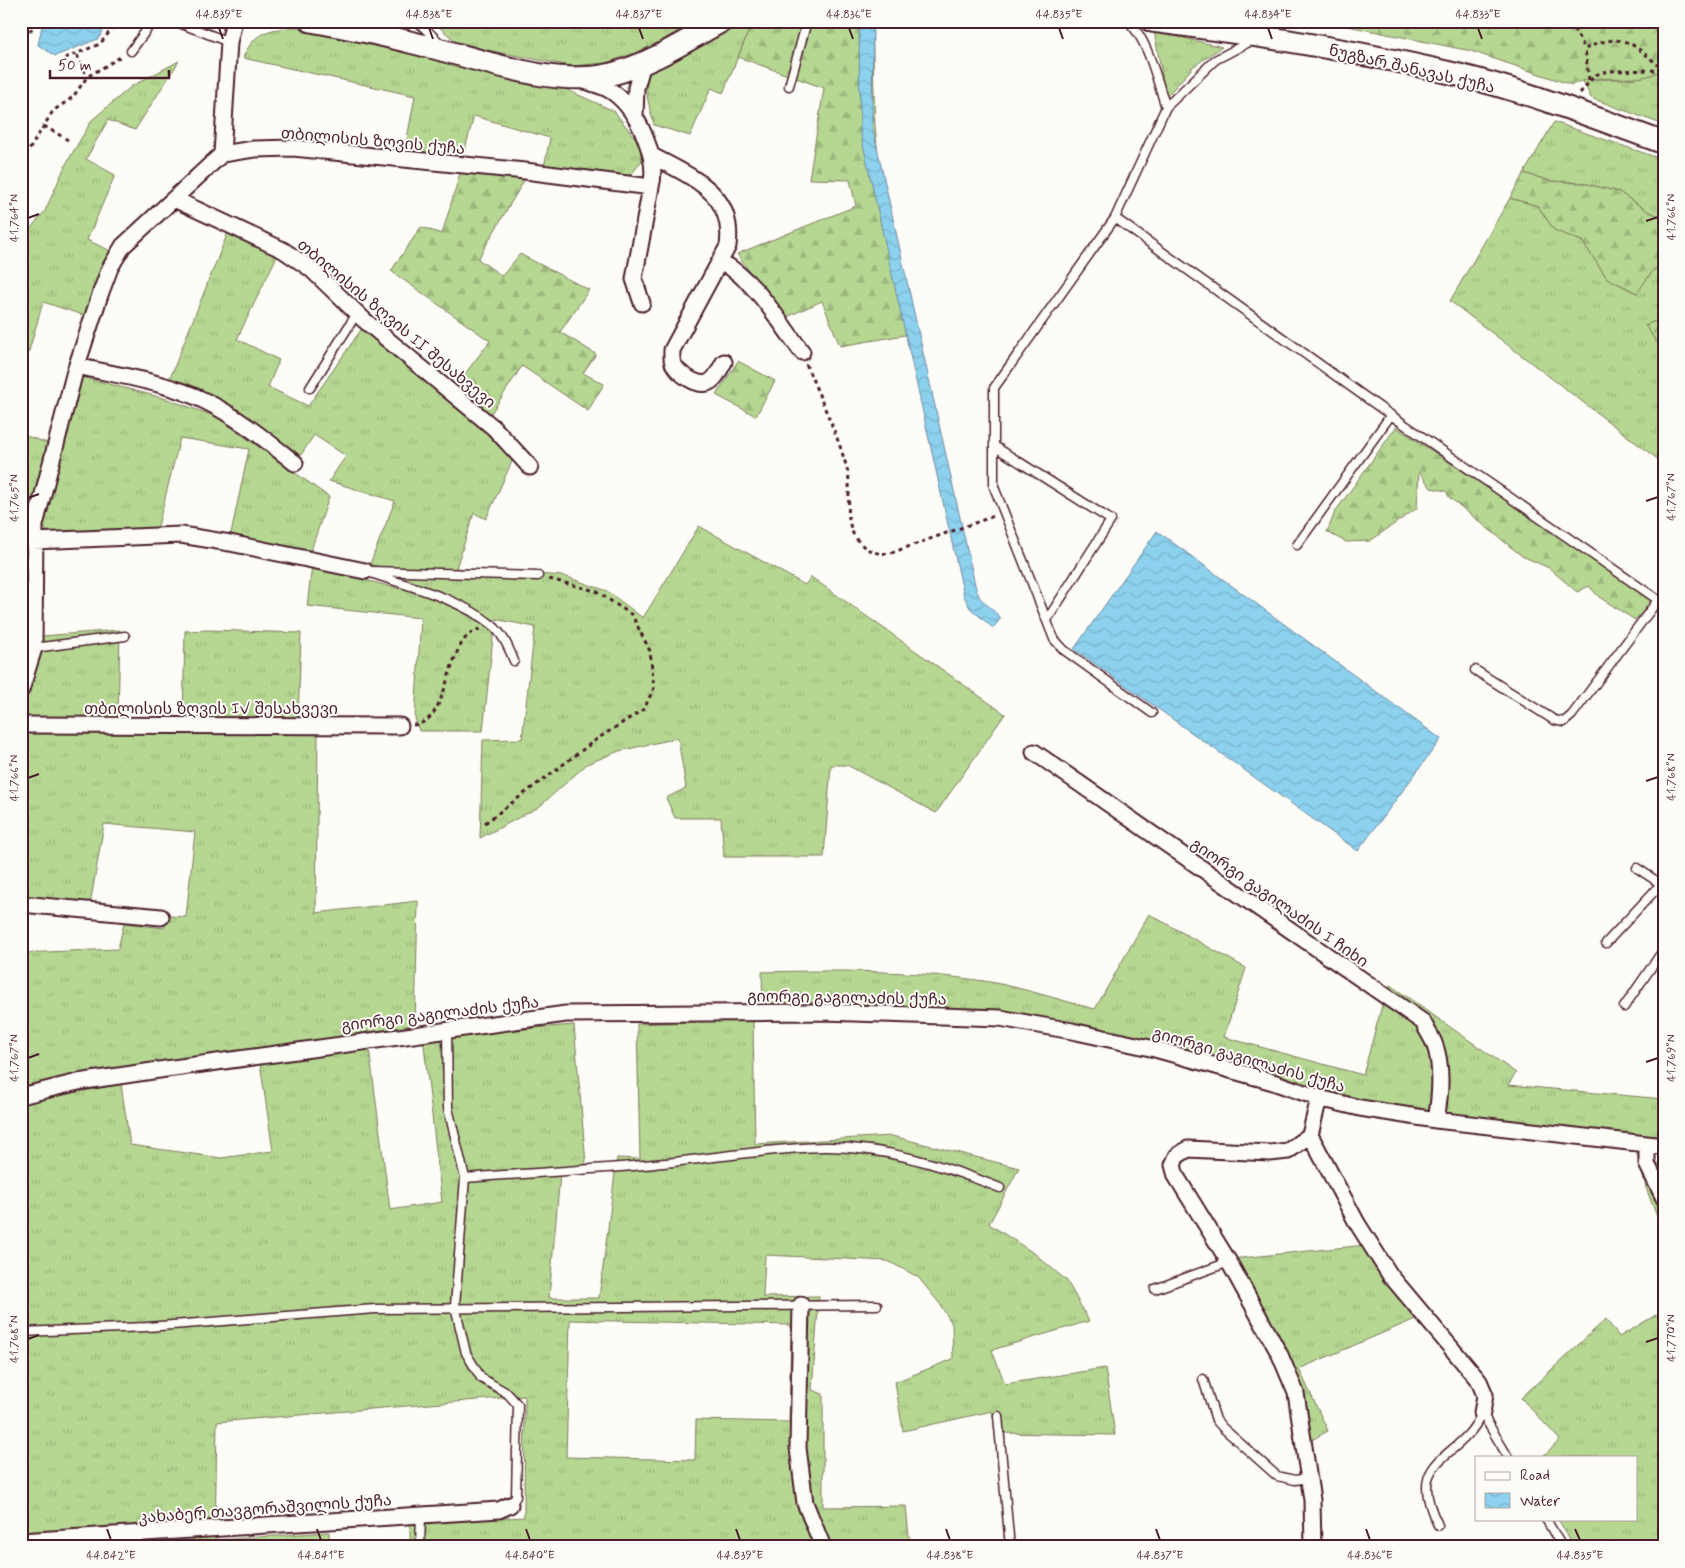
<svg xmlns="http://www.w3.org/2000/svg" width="1685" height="1568" font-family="Mynerve,'Noto Sans Georgian',sans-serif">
	<defs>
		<pattern id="grass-tufts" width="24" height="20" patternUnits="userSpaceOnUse" patternTransform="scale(1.25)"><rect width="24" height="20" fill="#b5d791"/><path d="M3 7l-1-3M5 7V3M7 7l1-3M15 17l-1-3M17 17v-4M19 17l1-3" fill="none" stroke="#9db87d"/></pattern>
		<pattern id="forest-firs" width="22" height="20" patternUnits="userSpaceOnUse" patternTransform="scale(1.25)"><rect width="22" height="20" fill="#b5d791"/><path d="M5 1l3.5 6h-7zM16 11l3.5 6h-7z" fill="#9db87d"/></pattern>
		<pattern id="water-waves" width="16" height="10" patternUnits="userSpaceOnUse" patternTransform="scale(1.25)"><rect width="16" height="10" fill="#8cd1ee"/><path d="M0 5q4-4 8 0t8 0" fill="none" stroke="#7ab3cc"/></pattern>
	</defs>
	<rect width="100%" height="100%" fill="#fdfcf7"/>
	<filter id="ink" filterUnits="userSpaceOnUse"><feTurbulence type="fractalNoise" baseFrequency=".02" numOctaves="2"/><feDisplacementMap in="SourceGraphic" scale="10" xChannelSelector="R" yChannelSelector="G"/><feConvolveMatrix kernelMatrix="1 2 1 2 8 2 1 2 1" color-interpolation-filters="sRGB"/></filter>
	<g filter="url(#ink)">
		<path fill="url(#grass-tufts)" stroke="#807b5e" fill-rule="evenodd" d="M432,21H695L647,49L605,63L571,66L460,45Z
			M753,21L723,93L711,88L690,136L654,125C650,106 640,84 653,67C680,52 723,21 753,21Z
			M308,26L561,87L614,111L639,143L642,160L632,174L620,178L544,167L550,138L474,116L462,160L404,155L415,96L243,58C257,25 276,30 308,26Z
			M1154,31L1222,47L1194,66L1166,97Z
			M179,61L135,130L108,120L86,159L115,175L87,240L113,252L86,316L43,302L21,379V240L45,211L66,164L92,120L132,86Z
			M1664,68V125L1591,98L1582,79C1604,79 1647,82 1664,68Z
			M1554,122L1664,160V218L1649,212L1619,192L1583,183L1550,181L1524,173Z
			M1510,198L1538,206L1554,230L1582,241L1607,278L1636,293L1654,269L1664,271V318L1645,325L1660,347L1664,348V464L1450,301Z
			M228,232L278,254L237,339L279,360L268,387L308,406L363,327L514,457L486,519L474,513L456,568L564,576L607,591L643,618L699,526L805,585L811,577L1005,714L936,813L847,765H831L824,857H724L721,818H675L666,798L686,788L678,738L619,751L587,764L539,807L480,838L483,740L522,739L535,627L495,619L483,731H419L415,718L421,618L307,606L312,566L400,589L407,576L370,564L395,501L329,481L346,456L314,435L299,458L231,406L208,395L168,383Z
			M82,377L167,399L217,417L329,497L311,550L230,538L249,449L180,438L157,530L55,536L47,532L41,522Z
			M21,434L50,444L22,548L25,620L21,664Z
			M120,630L118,717L21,719C21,690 40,665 42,636Z
			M208,630L301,633L298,721L183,720L185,631Z
			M21,730L318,732L316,913L418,901L415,1025L79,1077L21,1089V953L118,949L124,923L164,928L169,916L186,917L195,832L104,824L90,905L21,897Z
			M1149,914L1246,968L1224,1037L1363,1075L1383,1002L1390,985L1516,1073L1508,1085L1664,1099V1137L1419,1112L1327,1094L1170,1048L1076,1024L1005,1011L763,1007L762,972C836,970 910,970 984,981C1021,987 1059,1000 1095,1009Z
			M753,1020L755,1144L892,1136L1019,1168L989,1224L1035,1254L1067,1281L1089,1321L992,1350L1005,1384L1105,1368L1115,1435L996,1433L992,1411L903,1431L895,1382L953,1359L952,1324L940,1304L918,1277L888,1261L765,1255L763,1297L819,1296L812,1390L823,1394V1507L906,1506L910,1547H410V1524L524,1517L525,1396L217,1422L215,1540L329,1532L330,1547H21V1103L121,1084L130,1145L221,1158L273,1151L260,1063L369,1048L390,1210L442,1202L423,1037L574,1025L587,1175L560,1174L549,1298H599L617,1158L640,1159L637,1024ZM570,1320L791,1325L789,1422L696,1420L695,1460L566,1457Z
			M1635,1147L1655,1194L1664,1210V1235L1646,1188Z
			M1664,1158V1185L1655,1166Z
			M1366,1245L1420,1317L1299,1369L1328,1431L1308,1442L1298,1391L1231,1259Z
			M1664,1310V1543L1658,1547H1574L1558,1519H1636V1457H1542L1560,1440L1521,1398L1606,1319L1619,1337Z"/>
		<path fill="url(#forest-firs)" stroke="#807b5e" d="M753,21H872L875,126L878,156L917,333L840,346L822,301L782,319L737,254L856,206L850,180L809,179L824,88L738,57Z
			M1323,21H1664V68C1640,88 1597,70 1572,85L1471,51Z
			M461,170L526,177L478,259L502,276L520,254L589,290L560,332L596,354L583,373L604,384L588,411L522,366L490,415L454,388L490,341L391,271L421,227L442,234Z
			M1524,173L1550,181L1583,183L1619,192L1649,212L1664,218V271L1654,269L1637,293L1607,278L1582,241L1554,230L1538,206L1510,198Z
			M1664,318V348L1660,347L1645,325Z
			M738,361L775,381L756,416L716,395Z
			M1396,427L1655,598L1635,620L1599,597L1589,586L1577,592L1549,568L1522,556L1449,497L1446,491L1431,488L1419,472L1417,508L1370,541L1346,542L1327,532L1335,512Z"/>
		<path fill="url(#water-waves)" stroke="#728aa0" d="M43,21H110L98,39L55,56L38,45Z
			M859,21H873L872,125L976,589L980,598L1001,618L993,628L970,608L964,596L860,131Z
			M1157,531L1441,739L1358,851L1074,649Z"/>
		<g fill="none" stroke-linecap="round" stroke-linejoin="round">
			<g stroke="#4a1f2b" stroke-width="11">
				<path id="service" d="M174,21L229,42
					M417,21L440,43
					M1128,21C1149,41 1156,79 1166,107
					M131,51L153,21
					M789,86L807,21
					M1115,218L1382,409L1664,604
					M310,388L357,313
					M994,446L1111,520L1047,620
					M1297,545L1391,415
					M365,571C407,586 457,597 492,625C503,634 509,648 514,661
					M372,571L538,576
					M34,648L125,636
					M1475,670L1554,720L1564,722L1572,715L1658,600
					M1152,713L1064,650L1054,639L994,487V388L1115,218L1166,107L1215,60L1253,40
					M1637,868L1661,884
					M1606,943L1661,884L1664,885
					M1624,1007L1664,949
					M447,1029L448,1108L465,1178L455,1306L466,1353L481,1378L507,1393L518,1405L516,1497L510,1505
					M465,1178C528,1173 591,1170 654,1164C711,1159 767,1148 824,1147C884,1146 946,1166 1000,1188
					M1155,1289L1229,1262
					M21,1332L147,1327L375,1309L877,1305
					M1203,1379L1216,1420L1223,1428L1277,1476L1295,1480L1309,1478
					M1482,1413L1508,1457
					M998,1416L1010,1547
					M1546,1519L1562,1547
					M1438,1525C1403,1455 1460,1463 1482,1413
					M420,1547L421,1514"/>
			</g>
			<g stroke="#4a1f2b" stroke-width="19">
				<path id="minor" d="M635,117L636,88L643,63
					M222,154L229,42L234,21
					M651,155C692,178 735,192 728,246L672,350C672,355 671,361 674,365C679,374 697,386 707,383C715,381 720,369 724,362
					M174,199L283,250L311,269L364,320L494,428L530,467
					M720,261C755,280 778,320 802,352
					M642,303L634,279L651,187
					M77,366C120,376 168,382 207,402C239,418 267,441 295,463
					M33,541L181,535L230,543L365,571
					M21,690L34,648L35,525L75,371L101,292L110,268L123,246L222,154L254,149L293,148L525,171L651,187C659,158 638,111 614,93C606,86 591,83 581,80
					M21,725L400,726
					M1034,752L1423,1022C1426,1029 1431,1036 1434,1043C1443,1065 1440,1098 1436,1120
					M21,904L161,917
					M21,1096L78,1082L166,1069L566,1014L824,1012L1000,1018L1072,1031L1155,1049L1270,1081L1319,1098L1360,1108L1436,1120L1664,1146
					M1310,1135L1357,1223L1390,1275L1479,1381L1485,1395L1482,1413
					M1647,1144V1164L1664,1198
					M801,1305L798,1448L805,1503L823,1547
					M21,1541L499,1510L510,1505
					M1313,1547L1312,1500L1296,1393L1280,1355L1229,1262L1176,1176L1173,1165L1177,1156L1188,1149L1270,1153L1288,1151L1310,1135L1319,1098"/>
			</g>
			<g stroke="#4a1f2b" stroke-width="25">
				<path id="secondary" d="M311,21C351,28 391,37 430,47C486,61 556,88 612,74C651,64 687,40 722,21
					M1152,21C1255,34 1358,51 1459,75C1529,92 1596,118 1664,143"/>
			</g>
			<path stroke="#4a1f2b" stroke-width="3" stroke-dasharray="4 4" stroke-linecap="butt" d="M1572,21V26L1585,49
				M21,31L31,30L35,21
				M77,55L87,77
				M65,58L100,44L118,21
				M1589,80L1585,49C1626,29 1634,46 1664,70
				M1580,93L1595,75L1608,71L1662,70
				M44,126L68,140
				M21,148L28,152
				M21,163L53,111L73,97L87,77L122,56
				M21,178L27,183
				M806,364C820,399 839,436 848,473C852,493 843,518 855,537C865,551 876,555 891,553L994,516
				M413,725C453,723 443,637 480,629
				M485,823L597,739L644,709L654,688L650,651L632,615L596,591L549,579"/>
			<use href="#service" stroke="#fdfcf7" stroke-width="8"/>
			<use href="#minor" stroke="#fdfcf7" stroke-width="15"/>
			<use href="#secondary" stroke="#fdfcf7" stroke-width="21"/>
		</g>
	</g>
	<path fill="none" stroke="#4a1f2b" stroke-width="2" d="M219,28L223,39M429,28L433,39M639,28L643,39M849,28L853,39M1059,28L1063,39M1268,28L1272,39M1478,28L1482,39M28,218L39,214M1646,221L1658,217M28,498L39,494M1646,501L1658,497M28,778L39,774M1646,781L1658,777M28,1058L39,1054M1646,1062L1658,1058M28,1339L39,1335M1646,1342L1658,1338M107,1529L111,1540M317,1529L321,1540M526,1529L530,1540M736,1529L740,1540M946,1529L950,1540M1156,1529L1160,1540M1366,1529L1370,1540M1575,1529L1580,1540"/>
	<g text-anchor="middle" stroke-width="4" stroke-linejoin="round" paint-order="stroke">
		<g font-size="16" fill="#4a1f2b" stroke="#fdfcf7">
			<text transform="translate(1412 68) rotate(13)" y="6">ნუგზარ შანავას ქუჩა</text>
			<text transform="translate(373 140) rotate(5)" y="6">თბილისის ზღვის ქუჩა</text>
			<text transform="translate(397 323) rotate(40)" y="6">თბილისის ზღვის II შესახვევი</text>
			<text x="211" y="714">თბილისის ზღვის IV შესახვევი</text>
			<text transform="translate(1280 902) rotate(35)" y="6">გიორგი გაგილაძის I ჩიხი</text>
			<text transform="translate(847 997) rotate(1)" y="6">გიორგი გაგილაძის ქუჩა</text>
			<text transform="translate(440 1013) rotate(-7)" y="6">გიორგი გაგილაძის ქუჩა</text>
			<text transform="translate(1249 1059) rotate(16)" y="6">გიორგი გაგილაძის ქუჩა</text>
			<text transform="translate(265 1508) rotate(-4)" y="6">კახაბერ თავგორაშვილის ქუჩა</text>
		</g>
	</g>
	<rect width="1685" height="1568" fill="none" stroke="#fdfcf7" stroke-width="55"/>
	<rect x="1475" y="1456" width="162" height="65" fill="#fdfcf7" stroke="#b5a4a5"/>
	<rect x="1485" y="1472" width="25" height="8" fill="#fdfcf7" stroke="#b5a4a5"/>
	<text x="1520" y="1480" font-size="15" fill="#4a1f2b">Road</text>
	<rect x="1485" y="1493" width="25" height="15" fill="url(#water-waves)" stroke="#b5a4a5"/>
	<text x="1520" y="1506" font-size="15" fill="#4a1f2b">Water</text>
	<path d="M50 70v8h119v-8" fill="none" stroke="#4a1f2b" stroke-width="2.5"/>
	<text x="58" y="70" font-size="15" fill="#4a1f2b" stroke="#fdfcf7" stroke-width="4" paint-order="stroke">50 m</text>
	<rect x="28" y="28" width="1630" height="1512" fill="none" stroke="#4a1f2b" stroke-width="2"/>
	<g font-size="12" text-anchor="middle" fill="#4a1f2b">
		<text x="219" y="18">44.839°E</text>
		<text x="429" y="18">44.838°E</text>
		<text x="639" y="18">44.837°E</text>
		<text x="849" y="18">44.836°E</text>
		<text x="1059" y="18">44.835°E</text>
		<text x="1268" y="18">44.834°E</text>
		<text x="1478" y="18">44.833°E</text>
		<text transform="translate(1671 217) rotate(-90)" y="4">41.766°N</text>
		<text transform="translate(14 218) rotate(-90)" y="4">41.764°N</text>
		<text transform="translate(1671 497) rotate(-90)" y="4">41.767°N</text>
		<text transform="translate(14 498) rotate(-90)" y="4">41.765°N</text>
		<text transform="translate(1671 777) rotate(-90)" y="4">41.768°N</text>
		<text transform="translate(14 778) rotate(-90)" y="4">41.766°N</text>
		<text transform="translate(1671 1058) rotate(-90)" y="4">41.769°N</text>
		<text transform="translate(14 1058) rotate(-90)" y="4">41.767°N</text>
		<text transform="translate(1671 1338) rotate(-90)" y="4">41.770°N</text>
		<text transform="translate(14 1339) rotate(-90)" y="4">41.768°N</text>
		<text x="111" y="1559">44.842°E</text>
		<text x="321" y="1559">44.841°E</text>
		<text x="530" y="1559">44.840°E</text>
		<text x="740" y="1559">44.839°E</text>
		<text x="950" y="1559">44.838°E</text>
		<text x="1160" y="1559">44.837°E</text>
		<text x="1370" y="1559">44.836°E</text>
		<text x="1580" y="1559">44.835°E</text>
	</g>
</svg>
